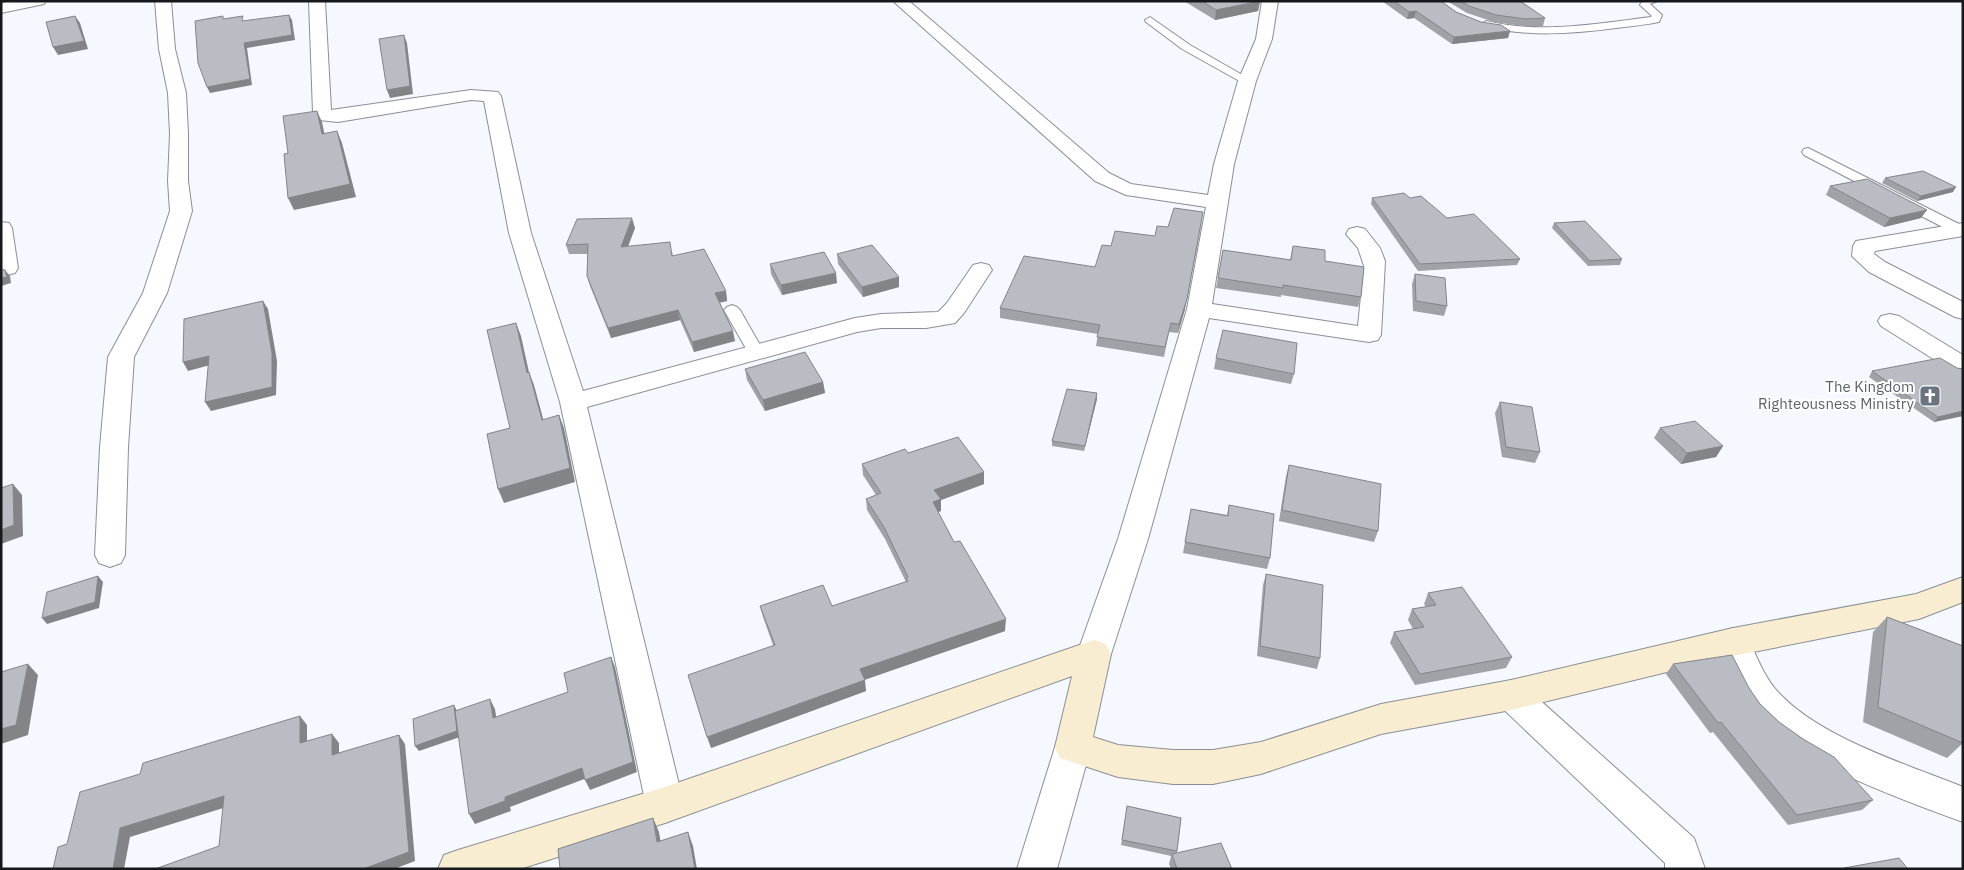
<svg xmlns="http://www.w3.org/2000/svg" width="1964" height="870" font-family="'IBM Plex Sans',sans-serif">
	<rect width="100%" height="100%" fill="#f5f8fe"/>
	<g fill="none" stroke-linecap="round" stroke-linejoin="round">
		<g stroke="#8b8f95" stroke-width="2">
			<path id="lane" d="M1642,1H1657L1650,4L1662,15L1659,22C1645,25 1630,26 1616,28C1571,34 1527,37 1482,26L1481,24L1486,21C1541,34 1595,24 1651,17L1652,16L1640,5Z
				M1150,17L1190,45L1253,81L1251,83H1243L1182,49L1146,22L1145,20Z
				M1808,148L1963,226V233H1954L1804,155L1802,152L1804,149Z
				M732,305L737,307L740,310L764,352L762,355H750L748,352L724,310L727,307Z"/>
		</g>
		<g stroke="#8b8f95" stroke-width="2">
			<path id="street" d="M13,1H46L44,4L1,13V3Z
				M155,1H171L175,49L186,93L188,134V181L192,211L167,293L134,357L128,447L125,555L121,563L110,567L99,563L95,555L100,447L108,357L143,293L170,211L168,181L170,134L168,93L159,49Z
				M309,1H325L331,110L471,90L498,92L501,96L531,233L583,391L855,318L881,314L938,312L947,303L973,265L981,263L989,265L992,270L964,313L955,323L926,328H881L857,332L587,407L684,805L678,817L665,823L652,817L646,805L560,402L509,233L484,101L471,100L338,122L319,120L313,113Z
				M893,1H909L1109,173L1131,184L1208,195L1214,164L1238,81L1256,39L1262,1H1278L1272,39L1256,81L1234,164L1212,304L1358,326L1364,266L1358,248L1346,234L1349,229L1357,227L1365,229L1380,248L1385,261L1381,335L1378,340L1369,342L1209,318L1148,539L1111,654L1106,664L1094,668L1082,664L1077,654L1118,539L1187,309L1206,207L1126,195L1095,181Z
				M1,222L9,223L12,228L18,268L15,273L7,275L1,273Z
				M1963,223V236L1875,251L1874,254L1885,262L1963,302V319L1955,317L1869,272L1852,256L1853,246L1856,241Z
				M1890,314L1899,316L1963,355V374L1954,372L1881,326L1878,321L1881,316Z
				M1733,628L1745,632C1755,652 1763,676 1778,692C1820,738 1906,764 1963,787V822C1903,800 1795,762 1753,713C1737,694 1727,665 1716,642L1721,632Z
				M1511,680L1523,685L1694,838L1705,869H1665V863L1499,705L1494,695L1499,685Z
				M1073,731L1086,736L1091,747L1057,869H1017L1055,747L1060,736Z"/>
		</g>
		<g stroke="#8b8f95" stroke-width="2">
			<path id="secondary" d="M1963,577V602L1919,619L1733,656L1511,710L1381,734L1261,774L1213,784H1173L1118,777L1060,758L1055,747L1072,676L665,823L520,869H438L444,855L458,850L665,787L1094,640L1106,644L1111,654L1093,737L1118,745L1173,750H1213L1261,742L1381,704L1511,680L1733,628L1916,594Z"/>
		</g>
		<use href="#lane" fill="#fff" fill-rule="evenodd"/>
		<use href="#street" fill="#fff" fill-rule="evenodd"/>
		<use href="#secondary" fill="#f8ecd1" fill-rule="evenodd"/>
	</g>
	<path fill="#9fa3a8" d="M1184,1H1260L1258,11L1215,20Z
		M1382,1H1441L1456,12L1481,22L1510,31L1508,38L1452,44L1414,18L1407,19Z
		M1447,1H1520L1545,18L1543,26H1523L1494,22L1467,13Z
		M1885,178L1953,192L1917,201L1882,183Z
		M1830,186L1921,218L1884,227L1826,195Z
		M1372,198H1410L1447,218L1520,259L1517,265L1418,271L1371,204Z
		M1554,223L1622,259L1620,265L1588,266L1552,228Z
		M635,228L628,246L672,252L673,256L726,291L727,301L719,303L735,341L694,352L680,320L611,338L590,286L587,276L588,254H569L566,245Z
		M1155,236L1185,309L1178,333L1169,332L1164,357L1096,346L1098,334L1000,318V308L1095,267L1111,246Z
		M1293,246L1325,261L1361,297L1358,307L1281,295V297L1216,288L1223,250L1290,260Z
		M837,254L899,277V287L863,297L838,264Z
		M770,264L837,283L782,295L771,274Z
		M1415,274L1447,306L1444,316L1413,311L1412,284Z
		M1216,358L1294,374L1291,384L1214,369Z
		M1957,368L1963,369V416L1934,422L1869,377L1872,371Z
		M745,369L823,382L825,393L765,411L747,380Z
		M1097,399L1084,451L1052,446V441Z
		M1500,402L1540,452L1535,463L1502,457L1495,413Z
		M1660,428L1723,446L1716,457L1681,464L1654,438Z
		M908,453L984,484L941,500V511L938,512L954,542L1005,631L864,680L866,691L711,748L773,645L763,617L760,606H832L906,582L885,539L867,510L866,499L876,495L863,475L862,464Z
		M1289,465L1378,531L1374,542L1279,521L1286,476Z
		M1229,505L1270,558L1267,569L1183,553L1191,509L1227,515Z
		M1266,574L1320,658L1317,669L1257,656L1263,585Z
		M1428,593L1512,657L1506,668L1415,685L1390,643L1394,632L1413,629L1408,620L1412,609L1426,607L1424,604Z
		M1887,617L1963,646V743L1947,758L1863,722L1873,632Z
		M1673,664L1749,688L1760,704L1779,722L1803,739L1873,800L1862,810L1788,825L1713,732L1710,733L1666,674Z
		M1127,806L1181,818L1177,853L1232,869H1171L1169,864L1171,856L1121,845Z"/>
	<path fill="#828488" d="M1260,2L1258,11L1215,20L1216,10Z
		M1416,11L1414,18L1407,19L1409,12Z
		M289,15L292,20L295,40L247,48L252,85L210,93L207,87L244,43Z
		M75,16L80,23L88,49L58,55L53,47Z
		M1510,31L1508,38L1452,44L1454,37Z
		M404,35L407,43L413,94L390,98L387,90Z
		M317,111L322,122L327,146L322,134Z
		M337,131L342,143L356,197L294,210L288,198Z
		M1956,187L1953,192L1917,201L1921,196Z
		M1927,210L1921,218L1884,227L1890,218Z
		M632,218L635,228L624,257L621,247Z
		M1202,221L1185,309L1178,333L1179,324Z
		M5,270L10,276L11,283L1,286V278Z
		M836,273L837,283L782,295L781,285Z
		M899,277V287L863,297L862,287Z
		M726,291L727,301L717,303L715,293Z
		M263,301L268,309L277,361L276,395L211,411L205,402Z
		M678,310L680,320L611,338L608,328Z
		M516,323L521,336L532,386L527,373Z
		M733,331L735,341L694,352L692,342Z
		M209,356L214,364L188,371L183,362Z
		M529,372L534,385L547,433L542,420Z
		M823,382L825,393L765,411L763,400Z
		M1097,393V399L1084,451L1085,446Z
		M1963,411V416L1934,422L1938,417Z
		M559,415L564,428L575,482L504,503L498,489Z
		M1723,446L1716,457L1681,464L1687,453Z
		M984,472V484L941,500V511L933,514V502L934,490Z
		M13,484L22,495L23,536L1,544V530Z
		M98,576L103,582L99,608L47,624L42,618Z
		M1006,619L1005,631L861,681L860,669Z
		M611,657L615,667L637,772L590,790L585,780Z
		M28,664L38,675L28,735L1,744V729Z
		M865,680L866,691L711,748L707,737Z
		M490,699L495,709L498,729L493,718Z
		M454,705L457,711L460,737L419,751L415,746Z
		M300,716L307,725V752L300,743Z
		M332,734L339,743V764L332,755Z
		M399,735L405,744L415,861L394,869H363Z
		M582,768L587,778L510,807L511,811L475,824L469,814L505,797Z
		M224,796L233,805L130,837L124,869H113L120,828Z
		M653,818L659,832L663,856L657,842Z
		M688,832L693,846L697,869H695Z"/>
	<path fill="#b9bdc3" stroke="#828488" d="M1202,1H1260L1216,10Z
		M1394,1H1441L1456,12L1481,22L1501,25L1510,31L1454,37L1416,11L1409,12Z
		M1461,1H1520L1545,18L1526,19L1496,15L1469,6Z
		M289,15L292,35L244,43L250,79L207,87L198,63L195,21L223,16V19L243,16L242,21Z
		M75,16L84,41L53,47L46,22Z
		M404,35L410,86L387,90L379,39Z
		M317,111L322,134L337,131L350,184L288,198L284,154L288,153L283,116Z
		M1923,171L1956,187L1921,196L1885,178Z
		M1867,179L1927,210L1890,218L1830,186Z
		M1404,193L1410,198L1421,196L1447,218L1474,214L1520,259L1420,264L1372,198Z
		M1174,208L1203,212L1187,299L1179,324L1171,323L1165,347L1097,337L1100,325L1000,308L1024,256L1095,267L1102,245L1111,246L1115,231L1155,236L1157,226L1168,227Z
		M632,218L621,247L670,242L672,256L704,249L726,291L715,293L733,331L692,342L678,310L608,328L587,276L588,244L566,245L577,219Z
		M1585,221L1622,259L1590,261L1554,223Z
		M872,245L899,277L862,287L837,254Z
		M1293,246L1325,250V261L1364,267L1361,297L1283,285V288L1218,278L1223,250L1291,260Z
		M824,252L836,273L781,285L770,264Z
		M1,269L5,270L7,277L1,278Z
		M1415,274L1445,278L1447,306L1416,301Z
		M263,301L272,353V387L205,402L209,356L183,362L184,319Z
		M516,323L527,373L529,372L542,420L559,415L570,468L498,489L487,434L510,428L487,330Z
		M1223,330L1297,343L1294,374L1216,358Z
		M805,352L823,382L763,400L745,369Z
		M1940,358L1957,368L1963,369V411L1938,417L1872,371Z
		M1067,389L1097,393L1085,446L1052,441Z
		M1500,402L1532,407L1540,452L1506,447Z
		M1695,421L1723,446L1687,453L1660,428Z
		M958,437L984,472L934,490L941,499L933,502L954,542L960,541L1006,619L860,669L865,680L707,737L688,675L775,645L760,606L823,585L832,606L908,581L906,578L908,577L884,527L866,499L881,493L862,464L905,449L908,453Z
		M1289,465L1381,484L1378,531L1282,510Z
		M13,484L14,525L1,530V488Z
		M1229,505L1274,514L1270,558L1185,542L1191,509L1228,516Z
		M1266,574L1323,585L1320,658L1260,646Z
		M98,576L95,602L42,618L47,592Z
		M1462,587L1512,657L1420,674L1394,632L1424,627L1412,609L1436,605L1428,593Z
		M1887,617L1963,646V743L1878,707Z
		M1732,655L1749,688L1760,704L1779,722L1803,739L1834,757L1873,800L1797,815L1721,722L1718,723L1673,664Z
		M611,657L633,762L585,780L582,768L505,797V801L469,814L455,711L490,699L493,718L568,692L564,673Z
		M28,664L16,725L1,729V672Z
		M454,705L457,731L415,746L413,719Z
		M300,716V743L332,734V755L399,735L409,852L363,869H155L219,846L224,796L120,828L113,869H53L58,847L67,844L80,792L140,774L143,763Z
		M1127,806L1181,818L1177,851L1122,840Z
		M653,818L657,842L688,832L695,869H560L558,849Z
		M1221,843L1232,869H1177L1172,854Z
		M1899,858L1908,869H1844V868Z"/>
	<defs>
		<g id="church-square" transform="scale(1.125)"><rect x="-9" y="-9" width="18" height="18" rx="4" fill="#6b7280" stroke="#fff"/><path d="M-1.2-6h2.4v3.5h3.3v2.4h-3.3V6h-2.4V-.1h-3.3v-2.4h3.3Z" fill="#fff"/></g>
	</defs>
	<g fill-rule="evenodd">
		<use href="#church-square" x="1930" y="396"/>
	</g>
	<g text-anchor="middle" stroke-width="4" stroke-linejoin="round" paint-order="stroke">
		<g font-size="15" fill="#5b616d" stroke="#fff" text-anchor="end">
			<text x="1914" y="392">The Kingdom<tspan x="1914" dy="17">Righteousness Ministry</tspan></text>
		</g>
	</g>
	<rect width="1964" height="870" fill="none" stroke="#17181b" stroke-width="5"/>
</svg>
